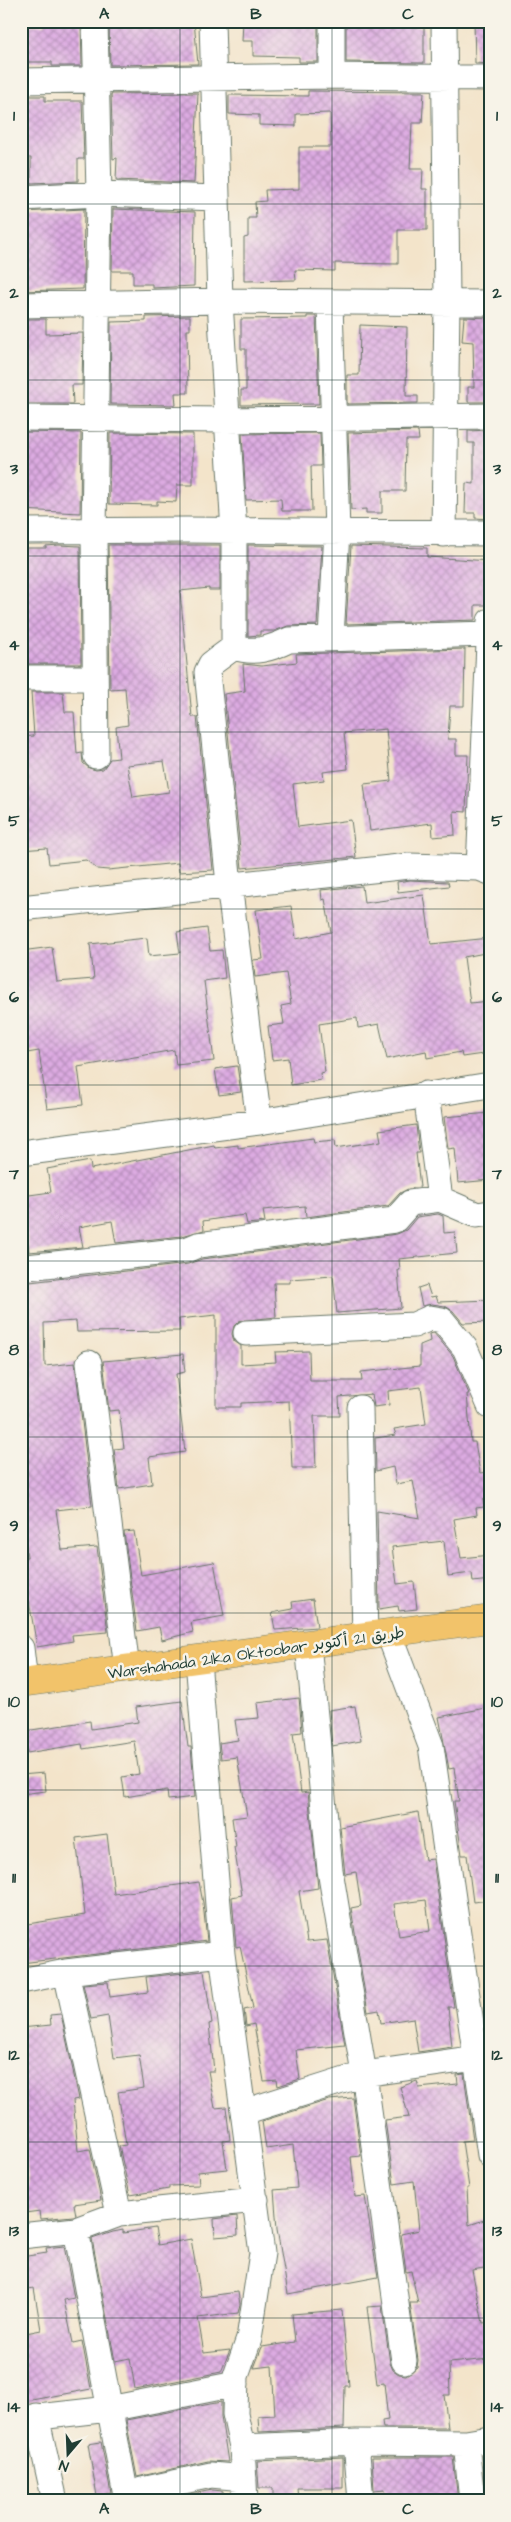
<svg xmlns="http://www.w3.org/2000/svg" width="511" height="2522" font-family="'Architects Daughter','Playpen Sans Arabic',sans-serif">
	<defs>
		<pattern id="building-cross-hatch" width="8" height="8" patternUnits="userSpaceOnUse" patternTransform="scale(1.25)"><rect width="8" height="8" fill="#ddabe2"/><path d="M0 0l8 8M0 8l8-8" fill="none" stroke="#b38cb8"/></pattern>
	</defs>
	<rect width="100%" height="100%" fill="#f7f3e8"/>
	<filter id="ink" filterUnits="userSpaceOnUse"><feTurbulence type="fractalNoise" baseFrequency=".02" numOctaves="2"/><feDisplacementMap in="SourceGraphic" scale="10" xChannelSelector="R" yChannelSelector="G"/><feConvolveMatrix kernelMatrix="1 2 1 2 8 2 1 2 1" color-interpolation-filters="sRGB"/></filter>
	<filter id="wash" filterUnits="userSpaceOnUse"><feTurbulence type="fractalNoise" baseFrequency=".0096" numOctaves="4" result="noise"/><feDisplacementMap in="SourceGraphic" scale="20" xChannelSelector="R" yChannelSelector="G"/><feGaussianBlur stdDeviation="1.12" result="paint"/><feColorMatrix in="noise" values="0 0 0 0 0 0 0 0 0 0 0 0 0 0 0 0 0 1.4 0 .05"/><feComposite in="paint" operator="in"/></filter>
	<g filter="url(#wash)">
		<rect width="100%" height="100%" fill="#f3e4ca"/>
		<g id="blocks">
			<path fill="url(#building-cross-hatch)" fill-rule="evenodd" d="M45,21H81L82,66H52V62H21V25H45Z
				M109,21H126V25H157V21H194L198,64L110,65Z
				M243,21H318V62H299V57L253,56V41H242Z
				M346,21H375V26L424,27V63L346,62Z
				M474,21H490V64L475,63Z
				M308,91L424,92L422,123H412L410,169H423L422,189H427V230H398V264L335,263V271L295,270L296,280L244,281V238L248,237V218H256L255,202L266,201L265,190L299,189V147H331L330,113L296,114V126L259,125V115L229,114V95L308,96Z
				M198,93L194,183L116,180L117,158L113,159L111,94Z
				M21,96H45V101H82L84,159H78V181L31,183V158H21Z
				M84,209L83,289L21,291V212Z
				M113,209L195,212L194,286L152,288V284H133V271H112Z
				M190,316V330H187L188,393H175L176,405L110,404L111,322L146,321V317Z
				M307,316H316L319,404L241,405V390H246V349H241V319L307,318Z
				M464,317L490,318V402H468V387H474L473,342L462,341Z
				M21,319H46V334L83,333L82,385H72L73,404H21Z
				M360,325L407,327L406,396H418V403L347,404V375H359Z
				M490,430V519L475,518V513H465L466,483L474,484V443H468V431Z
				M418,431L419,440H406L405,491H382V513H366V509L351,510L348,433Z
				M21,432L81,433L80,513L21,510Z
				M110,433L193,434V485H177L176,502L157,501V505L109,504Z
				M320,433L321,466H311L312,511H282L281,499L246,500L242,434Z
				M59,545L80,546L81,664H21L23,587H21V565H25V548H46V546Z
				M108,545H220V590H209V588L180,591L192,717H197L213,870L179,872L178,863L108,870L97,869L86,860L49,864L47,848L21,850V737L34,736L31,692H63L65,712H74L77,754L82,753L83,763L89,768L96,770L103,769L110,759L119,758L116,727L128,725L125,688L110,689ZM164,761L169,792L133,797L127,765Z
				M248,545L322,546L317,625L288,626L274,631H260V635L248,636Z
				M351,546L427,548V557L490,561L488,605H475V620L346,624Z
				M465,649L464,706H450L448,739H456V755H468L466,812L454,811L455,835L433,837L432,823L370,831L364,784L391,781L386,729L344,733L348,769L323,772L324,780L293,784L298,827L351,820L356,857L242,868L224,694L245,691L243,664L262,666L297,662L296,654Z
				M410,880L448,882L449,886L398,892L397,882Z
				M362,886L364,903L424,895L431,944L490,938V952L464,957L470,1003L490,1001V1053L462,1057L461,1052L427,1058L426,1051L387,1059L379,1024L358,1028L357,1018L319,1024L325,1072L320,1073L321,1080L291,1085L288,1058L272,1060L268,1026L284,1024L281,1006L291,1004L286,973L255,977L253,960L263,959L256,910L291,906L296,939L331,932L325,899L322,900L321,890Z
				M207,928L210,951L222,950L225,978L204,981L214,1061L176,1065L174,1050L78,1067L83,1105L47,1109L39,1051L21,1054V951L52,947L57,982L94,979L90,944L147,938L149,956L180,953L177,932Z
				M237,1066L241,1092L219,1095L215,1069Z
				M490,1113V1180L458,1183L455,1148L448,1149L444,1117Z
				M416,1125L419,1153H416L420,1187L408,1189L400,1193L388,1206L306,1217L305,1206L263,1210L265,1222L247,1224L245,1215L229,1217L203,1221L204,1230L182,1236L116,1243L112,1221L79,1227L83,1247L29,1252L22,1196L51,1192L47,1169L90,1161L91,1169L214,1145L215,1148L238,1145V1148L313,1138L314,1142L335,1140L336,1148L381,1141L379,1130Z
				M438,1214L443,1216L444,1233L455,1232L457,1253L399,1259L400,1270H398L401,1308L337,1313L333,1276L290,1279V1283H274L276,1317L239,1321L234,1326L232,1334L234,1341L241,1346V1364L276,1362L275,1352L309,1351L310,1381H362L361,1372L420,1366V1345L430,1341L429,1334L434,1333L453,1356L469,1394H467L471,1442H475L480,1473L490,1472V1498L483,1500L484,1507L476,1508L477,1515L454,1519L461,1558L490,1555V1580L473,1582L472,1573L448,1576L444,1541L392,1547L397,1584L414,1582L417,1609L399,1611L398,1606L379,1609L377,1511L420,1518L413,1481L396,1484L393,1467L376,1471L375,1438L396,1435L394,1429L426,1424L421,1387L388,1391L389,1405L374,1407L372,1394L339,1397L340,1416H314L316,1468H292L289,1401L241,1403V1407H216V1315L179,1319L180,1331L77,1332L76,1321L44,1323L45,1366L75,1363L92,1506L56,1510L62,1550L97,1547L108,1632L72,1635L73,1641L37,1647L29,1601L21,1602V1558L27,1557L21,1515V1344L24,1343L21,1283L188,1264L202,1259L397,1234L406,1230L417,1217Z
				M427,1285L431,1297L436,1296L438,1302L490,1300V1322L463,1323L453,1311L445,1306L432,1304L422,1306L418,1288Z
				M183,1354L185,1372L176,1374L185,1452L149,1457L152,1484L119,1489L114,1449L124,1448L119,1410L109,1411L103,1361Z
				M134,1531L141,1575L214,1562L224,1616L191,1622L193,1632L162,1640L159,1627L137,1631L124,1532Z
				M313,1599L317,1627L275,1630L272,1613L293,1609L292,1602Z
				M299,1698L302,1732L293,1733L301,1793L308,1792L318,1888L299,1891L307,1942L327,1940L345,2045L296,2050L300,2079L278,2086L277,2080L264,2081L254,2024L246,2026L244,2010L253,2008L240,1946L236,1947L232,1897L242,1895L234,1847H236L232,1818L247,1816L237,1757L221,1759L219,1743L238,1740L235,1720L259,1718L257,1703Z
				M182,1701L188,1747H191L195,1797L168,1800L167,1790L125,1797L122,1777L139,1774L134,1741L83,1749L82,1744L27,1753L25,1731L90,1721L91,1729L138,1722L136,1707Z
				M355,1706L361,1741L332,1746L329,1710Z
				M486,1708L490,1727V1900L473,1902L467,1855H462L454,1801H459L454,1768L449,1769L439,1717Z
				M44,1773L46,1791L21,1794V1775Z
				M418,1812L425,1860L433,1859L454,2007H448L452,2047L418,2052L413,2018L381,2023L379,2010L368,2012L351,1908L361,1906L356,1872L345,1874L340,1827ZM426,1900L430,1931L399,1936L394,1904Z
				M107,1834L114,1894L199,1882L203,1903L207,1941L21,1963V1925L85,1915L76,1838Z
				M204,1971L212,2023L209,2024L214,2071H208L215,2108L226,2107L230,2140L223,2141L227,2169L198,2172L199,2185L169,2186V2189L130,2195L119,2146L126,2145L118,2092L144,2088L139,2055L114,2058L108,2016L91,2019L83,1984L108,1982L110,1997L148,1992L146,1977Z
				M61,2014L79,2099L73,2100L78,2151L90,2149L101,2200L74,2204L76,2215L73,2216L41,2219L40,2211L25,2213L22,2187L29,2186L25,2150H22L21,2141V2028L51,2025L50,2015Z
				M464,2074L473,2140L462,2141L469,2188H467L469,2225L490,2218V2267L472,2270L483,2323L490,2322V2359L449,2363L450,2395H444L448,2428H383L382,2421L388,2420L384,2383L377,2384L367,2307L382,2306L390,2363L393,2370L399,2374L406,2375L417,2367L418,2360L410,2303H418L411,2271L406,2272L401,2234L419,2230L414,2181L394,2184L385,2120L409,2117L400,2087L417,2081L419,2088L458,2084L457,2075Z
				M353,2098L361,2156L351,2157L355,2197L365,2196L378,2277L288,2294L277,2229L274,2190L297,2188L293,2145L266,2149L262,2121L329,2100Z
				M237,2216L238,2235L215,2237L214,2219Z
				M155,2228L158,2245L191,2239L201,2297L238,2292L240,2304L238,2313L198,2318L204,2353L230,2350L221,2372L135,2389L130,2358L115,2361L92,2239L113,2232L123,2230V2233Z
				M64,2246L74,2298L64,2300L73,2343L82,2341L91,2389L21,2402V2334L41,2330L34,2288L21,2290V2257L47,2253L46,2248Z
				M342,2310L349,2386H345L344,2428L259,2432L258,2416L275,2415L272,2366L254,2368L262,2347L295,2342L292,2314Z
				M221,2402V2417L228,2462L208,2461L137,2477L126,2420Z
				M101,2442L111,2493L97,2496L88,2444Z
				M343,2457V2488H297L298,2501H273V2488H259L257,2461Z
				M372,2457H453L458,2501H386L385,2489L374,2490Z
				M490,2465V2495L486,2496L483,2466Z
				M212,2490L223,2491V2496H217V2501H160Z"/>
		</g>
	</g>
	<g filter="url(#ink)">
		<use href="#blocks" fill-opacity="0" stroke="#697768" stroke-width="1"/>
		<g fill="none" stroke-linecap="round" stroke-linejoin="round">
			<g stroke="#697768" stroke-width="27">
				<path id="street" d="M95,21L99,194L94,532L96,756
					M212,21L220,301L234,532V647
					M332,76V21
					M21,81L332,76L490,78
					M21,198L99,194L217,198
					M330,304L337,532L331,637
					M21,305L220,301L490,303
					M21,418L226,420L490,416
					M21,531L187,530L490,533
					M444,534L447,301L444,21
					M234,647L211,664L207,672L229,884L259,1122
					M234,647C254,654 270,649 289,640L488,634
					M21,678H95
					M479,868L490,621
					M21,908L409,866L479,868L490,872
					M426,1094L440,1199
					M21,1153L259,1122L490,1085
					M27,1267L186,1250L198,1245L395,1220L410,1203L440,1199L477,1215L490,1213
					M246,1333L414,1325L430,1318L442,1320L465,1348L490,1406
					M89,1363L127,1669
					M360,1408L365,1637
					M389,1634L431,1746L490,2155
					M308,1644L330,1870L364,2074L404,2361
					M21,1648L25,1682
					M198,1660L222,1954L262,2253L249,2339L236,2376L235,2414L242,2447L245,2501
					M66,1972L119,2214
					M21,1981L66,1972L222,1954
					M244,2112L364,2074L490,2056
					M76,2230L127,2501
					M21,2236L76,2230L119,2214L256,2200
					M36,2416L55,2501
					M21,2419L109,2409L236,2384
					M356,2442L466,2443L490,2439
					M466,2443L472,2501
					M242,2447L356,2442L361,2501
					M136,2501L142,2490L211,2475L244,2478"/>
			</g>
			<g stroke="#697768" stroke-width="29">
				<path id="primary" d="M21,1683L490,1619"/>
			</g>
			<use href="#street" stroke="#fff" stroke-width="25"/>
			<use href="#primary" stroke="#f2c36a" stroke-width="28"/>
		</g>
	</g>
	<path fill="none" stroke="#1f3d34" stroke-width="1" stroke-opacity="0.55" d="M180,21V2501M332,21V2501M21,204H490M21,380H490M21,556H490M21,732H490M21,909H490M21,1085H490M21,1261H490M21,1437H490M21,1613H490M21,1790H490M21,1966H490M21,2142H490M21,2318H490"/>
	<g text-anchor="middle" stroke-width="5" stroke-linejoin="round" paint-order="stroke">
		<g font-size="16" fill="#1f3d34" stroke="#f7f3e8">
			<text transform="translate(256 1652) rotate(-8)" y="6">Warshahada 21ka Oktoobar طريق 21 أكتوبر</text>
		</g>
	</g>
	<rect width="511" height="2522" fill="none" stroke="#f7f3e8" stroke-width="55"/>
	<g transform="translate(68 2454) rotate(199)" stroke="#f7f3e8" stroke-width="4" paint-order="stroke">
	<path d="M0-4L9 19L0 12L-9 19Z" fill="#1f3d34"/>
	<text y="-8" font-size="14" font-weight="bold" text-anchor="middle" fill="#1f3d34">N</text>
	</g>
	<rect x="28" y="28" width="456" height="2466" fill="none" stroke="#1f3d34" stroke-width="2"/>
	<g font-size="16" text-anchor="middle" font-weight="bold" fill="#1f3d34">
		<text x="104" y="19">A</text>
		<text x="256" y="19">B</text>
		<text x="408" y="19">C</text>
		<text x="14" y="121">1</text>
		<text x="497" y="121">1</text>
		<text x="14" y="298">2</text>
		<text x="497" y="298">2</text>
		<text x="14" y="474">3</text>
		<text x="497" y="474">3</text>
		<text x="14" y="650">4</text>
		<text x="497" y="650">4</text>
		<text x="14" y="826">5</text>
		<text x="497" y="826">5</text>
		<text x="14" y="1002">6</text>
		<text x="497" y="1002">6</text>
		<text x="14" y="1179">7</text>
		<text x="497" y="1179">7</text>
		<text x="14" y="1355">8</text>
		<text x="497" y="1355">8</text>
		<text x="14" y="1531">9</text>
		<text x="497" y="1531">9</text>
		<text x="14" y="1707">10</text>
		<text x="497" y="1707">10</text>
		<text x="14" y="1883">11</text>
		<text x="497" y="1883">11</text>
		<text x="14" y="2060">12</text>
		<text x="497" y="2060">12</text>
		<text x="14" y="2236">13</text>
		<text x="497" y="2236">13</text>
		<text x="14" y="2412">14</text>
		<text x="497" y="2412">14</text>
		<text x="104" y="2514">A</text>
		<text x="256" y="2514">B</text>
		<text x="408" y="2514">C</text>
	</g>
</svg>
